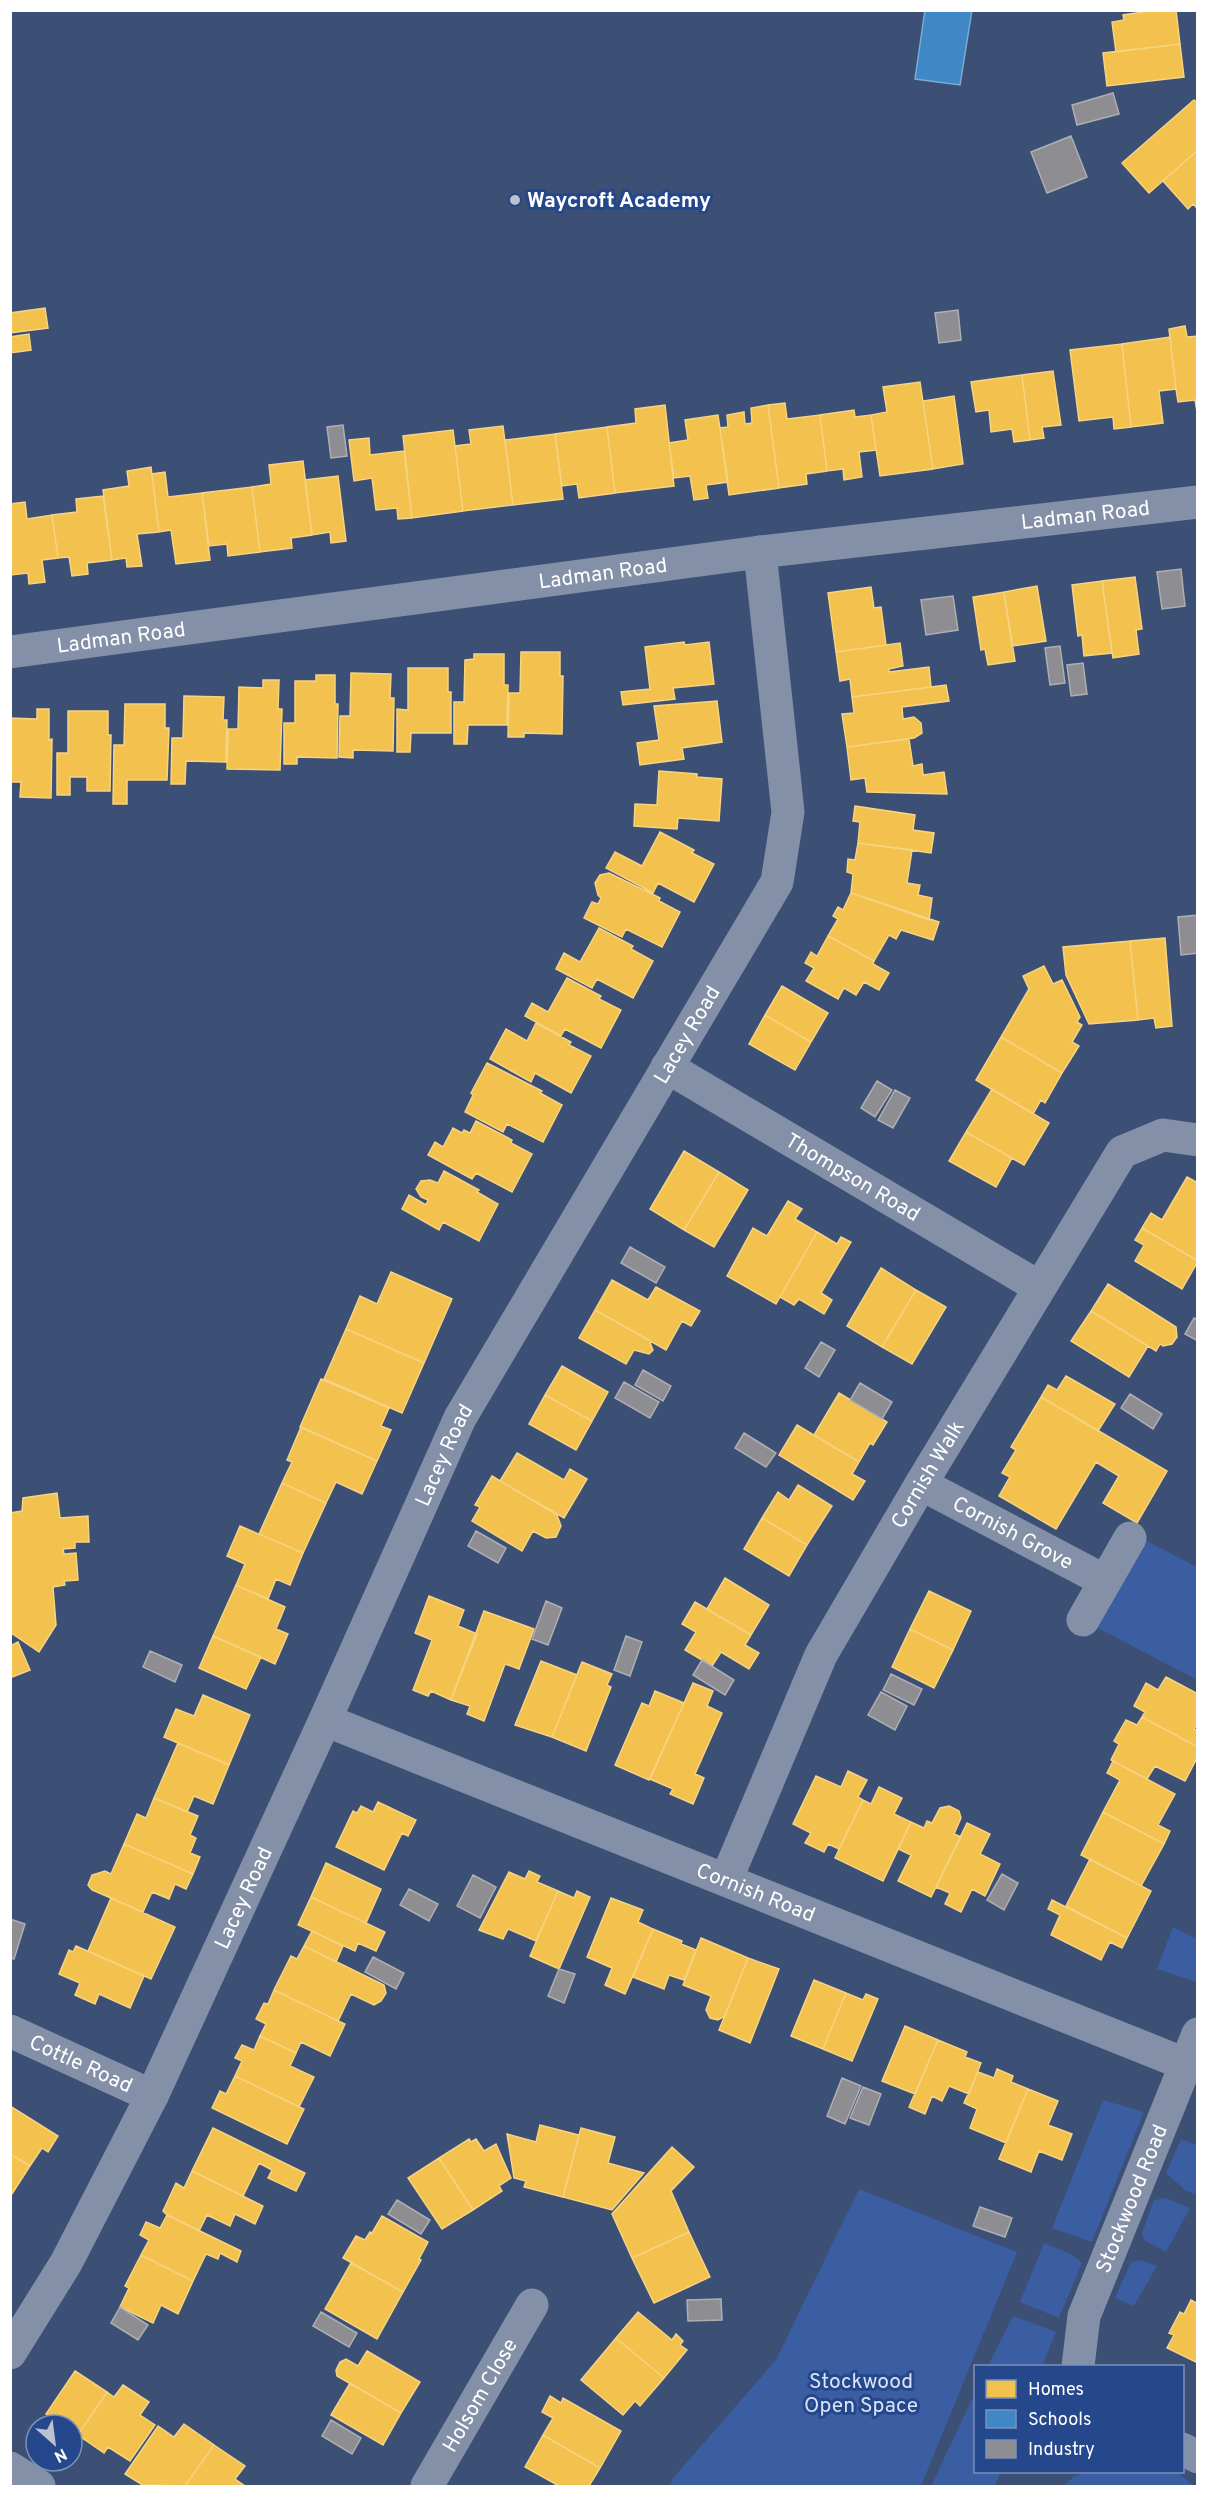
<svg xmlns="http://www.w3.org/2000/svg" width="1208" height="2497" font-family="Overpass,sans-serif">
	<rect width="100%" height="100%" fill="#3c4f74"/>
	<path fill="#3a5ea1" d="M1145,1540L1197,1567V1680L1098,1628Z
		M1173,1927L1197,1939V1982L1157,1969Z
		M1103,2100L1144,2112L1092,2242L1052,2228Z
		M1181,2139L1197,2145V2195L1185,2190L1166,2173Z
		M859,2189L1017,2252L921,2486H670L673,2478L776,2360Z
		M1166,2198L1190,2208L1166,2252L1144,2240L1142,2233L1154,2200Z
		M1044,2243L1071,2254L1082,2263L1059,2318L1020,2302Z
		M1140,2260L1157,2266L1134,2306L1115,2298L1131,2262Z
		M1013,2316L1056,2332L1042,2366H988Z
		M975,2393L976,2472H1000L995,2486H931Z
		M1084,2472H1177L1194,2486H1064L1074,2476Z"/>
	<path fill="#f2c14e" stroke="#f6d483" stroke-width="1.5" d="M1157,10H1176L1180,44L1116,52L1112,22L1124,20L1123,15Z
		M1180,44L1184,77L1107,86L1103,53Z
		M1194,100L1198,103V150L1149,193L1122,163Z
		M1198,150V209L1193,204L1188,209L1163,181Z
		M45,308L48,328L10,333V313Z
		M1185,326L1187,337L1198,336V418L1195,400L1178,402L1176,389L1169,329Z
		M29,334L31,350L10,353V337Z
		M1170,337L1176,389L1159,391L1163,423L1131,427L1122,344Z
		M1122,344L1131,427L1114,429L1113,417L1079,421L1070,350Z
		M1053,371L1061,425L1042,427L1044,438L1030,440L1022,375Z
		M1022,375L1030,440L1014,442L1012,429L991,432L989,410L976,412L971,382Z
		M920,382L933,469L880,476L871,415L887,412L883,387Z
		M954,396L963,464L933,469L923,401Z
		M785,403L787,419L820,415L827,471L806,474L807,484L779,488L768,405Z
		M665,405L674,486L615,493L607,427L636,423L635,409Z
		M768,405L779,488L729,495L720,428L728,427L727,415L744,412L745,424L752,423L751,408Z
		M854,410L855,417L871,415L876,450L859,452L862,477L844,480L843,469L827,471L820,415Z
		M718,415L728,482L706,485L708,498L694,500L690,476L674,478L669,443L688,440L685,420Z
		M503,426L513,505L463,511L455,446L471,444L469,430Z
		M607,427L615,493L579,498L577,484L562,486L555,434Z
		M453,430L463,511L412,518L403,436Z
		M555,434L563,499L513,505L505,440Z
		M369,438L370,455L404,451L412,518L398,519L397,508L376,510L372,478L354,481L349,440Z
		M303,461L312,535L291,538L292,548L260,552L252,487L271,484L269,465Z
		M151,467L159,532L137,534L142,566L127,567L126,558L112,560L103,490L129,486L127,471Z
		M165,472L168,497L202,493L210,560L176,564L171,530L159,532L152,474Z
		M338,476L346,541L331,543L330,532L312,535L305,480Z
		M252,487L260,552L228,556L227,544L209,546L202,493Z
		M103,496L112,560L87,563L88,574L72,576L69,557L58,558L52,515L77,512L76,499Z
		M25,502L27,519L52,515L58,558L42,560L45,582L29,584L28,573L11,575L10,504Z
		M1135,577L1142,629L1136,630L1139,654L1113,658L1102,581Z
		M1102,581L1112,653L1084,656L1082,635L1078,636L1072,585Z
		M1037,586L1046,641L1012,646L1004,592Z
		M871,587L874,608L881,607L886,645L836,652L828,593Z
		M1004,592L1015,661L988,665L985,649L981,650L973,597Z
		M684,642L685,645L709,642L714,684L673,688L675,699L623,705L621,692L650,689L645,647Z
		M900,643L903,666L889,669V672L929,667L931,687L852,697L850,679L840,681L836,652Z
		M521,652H560V676H563L562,734L524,733V737H508L509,693H520Z
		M474,654H504V685H508L507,725H468L467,744H454V702H464L465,660L474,659Z
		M408,668H448V692H451V733H411L410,752H397V709L408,710Z
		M351,673L391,674L390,698H394L393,751L353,750V758L339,757L340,716H350Z
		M316,675H335V704H338L337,758L297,757V764H284V723H295V681H316Z
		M263,680H279L278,709H282L280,770L227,769L228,729H238L239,687L263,688Z
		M946,685L949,701L902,707L903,719L914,717L921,723L922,733L914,738L847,747L842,714L854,713L852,697Z
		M184,696L224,697L223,720H227L226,762L186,761L185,784H171L172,738H183Z
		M717,701L722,742L682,748L684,759L640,765L637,743L659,740L654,706Z
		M125,704H165V728H169L167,780H127V804H113L114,745H124Z
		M37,709H49V740L52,739L51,798L20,797L21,782H10V718L37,719Z
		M68,711H108V735H111L110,791H87V777H70V795H57V753H68Z
		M909,739L913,766L922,764L923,775L944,772L947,794L867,792L865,778L851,780L847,747Z
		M659,771L697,774V777L722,779L719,821L678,818L677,829L634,826L635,804L657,805Z
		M855,806L915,815L913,830L934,833L931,853L858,843L860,822L853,821Z
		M660,832L694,850L692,853L714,864L694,902L658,883L653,893L606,868L615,852L642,866Z
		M858,843L912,850L907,883L920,885L918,895L932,898L929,920L851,893L853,874L847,872L848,859L855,860Z
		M609,873L660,898L659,901L680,912L662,947L626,929L622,937L584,918L592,902L598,904L601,898L598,895L595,883L600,875Z
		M851,893L939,922L933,940L901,930L896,939L889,935L874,961L828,936L838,919L833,916L838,907L843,910Z
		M599,928L633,946L631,949L653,961L633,998L597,979L592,988L556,969L564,953L580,962Z
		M828,936L874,961L873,964L889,973L879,990L864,982L856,995L844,988L838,999L806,981L814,968L805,963L811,952L817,956Z
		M1165,938L1172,1026L1156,1028L1154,1018L1138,1020L1130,941Z
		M1130,941L1138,1020L1089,1024L1066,975L1063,947Z
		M1044,966L1053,984L1062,980L1080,1017L1077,1022L1082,1025L1072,1042L1079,1046L1062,1073L1001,1037L1029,989L1023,976Z
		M567,978L601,996L599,999L621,1010L601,1048L565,1029L561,1036L525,1016L532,1003L548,1012Z
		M782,986L828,1013L811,1042L765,1015Z
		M765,1015L811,1042L795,1070L749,1044Z
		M536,1023L571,1042L569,1045L591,1056L571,1093L535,1073L531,1082L490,1059L506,1029L527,1041Z
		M1001,1037L1062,1073L1045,1103L1041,1100L1033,1114L976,1080Z
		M487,1063L542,1091L540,1093L562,1105L543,1142L507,1124L503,1132L465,1112L473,1095L471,1093Z
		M992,1089L1049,1123L1024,1165L966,1132Z
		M476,1121L512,1140L511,1143L532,1154L512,1192L476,1173L472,1179L428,1155L435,1142L443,1147L453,1128L462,1133L464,1130L470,1133Z
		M966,1132L1012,1158L996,1187L949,1161Z
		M684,1151L719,1172L684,1230L650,1209Z
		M444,1171L479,1190L477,1192L498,1204L479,1241L443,1222L439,1230L402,1209L409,1195L426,1205L428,1200L421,1197L416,1189L421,1181L430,1180L438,1183Z
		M719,1172L748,1190L714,1247L684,1230Z
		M1187,1177L1198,1183V1261L1142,1228L1151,1213L1162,1220Z
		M788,1201L802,1209L795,1219L817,1232L776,1304L727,1276L753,1228L767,1236Z
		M1142,1228L1198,1261L1182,1289L1135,1261L1144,1245L1135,1240Z
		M817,1232L837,1244L841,1237L851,1242L821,1293L832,1300L824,1314L799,1299L794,1305L780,1297Z
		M881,1268L916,1290L882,1347L847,1326Z
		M391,1272L452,1299L424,1363L346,1329L360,1296L377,1304Z
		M612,1280L648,1300L656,1287L700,1311L691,1326L682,1321L666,1350L595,1310Z
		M1108,1284L1176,1327L1177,1337L1172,1344L1163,1346L1160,1344L1156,1351L1091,1311Z
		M916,1290L946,1307L912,1364L882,1347Z
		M595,1310L649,1340L653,1350L649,1354L634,1350L626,1364L579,1338Z
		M1091,1311L1148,1346L1129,1377L1071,1341Z
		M346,1329L424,1363L402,1413L324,1379Z
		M562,1366L608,1392L592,1421L545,1395Z
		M1066,1376L1115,1404L1098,1431L1041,1397L1048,1385L1057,1390Z
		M321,1379L389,1408L381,1426L391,1430L377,1461L300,1427Z
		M839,1393L887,1422L873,1445L870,1443L859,1462L814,1435Z
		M545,1395L592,1421L576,1450L529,1424Z
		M1041,1397L1167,1471L1137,1523L1103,1503L1119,1476L1096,1462L1056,1529L999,1496L1010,1477L1002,1473L1016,1450L1011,1447Z
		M797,1425L859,1462L852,1474L865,1481L853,1500L779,1455Z
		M301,1427L377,1461L362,1494L336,1482L326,1503L282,1483L292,1462L287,1460Z
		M517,1453L564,1480L570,1469L587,1479L564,1518L500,1481Z
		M492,1476L557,1515L561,1526L556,1537L546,1538L533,1531L522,1551L472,1521L480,1507L475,1505Z
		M282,1483L326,1503L303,1553L259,1534Z
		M798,1485L832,1506L807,1545L762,1518L778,1492L789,1500Z
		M57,1493L60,1518L88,1516L89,1542H75V1548L63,1549L64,1554L76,1553L78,1580L64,1581L65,1585L53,1587L56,1625L39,1652L10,1632V1513L22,1511L23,1498Z
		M762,1518L807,1545L789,1576L744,1549Z
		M240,1526L303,1553L290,1585L276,1579L268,1599L236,1585L245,1564L227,1556Z
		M725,1578L769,1605L751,1635L707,1609Z
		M236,1585L285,1607L276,1629L288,1634L275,1664L213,1636Z
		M929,1591L971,1611L953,1650L910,1629Z
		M429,1596L464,1610L458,1626L477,1634L451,1700L431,1691L428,1696L413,1690L432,1640L415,1633Z
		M695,1602L751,1635L745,1645L759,1653L749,1669L721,1652L712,1666L685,1650L696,1632L682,1624Z
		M484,1611L534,1629L519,1669L505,1664L484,1721L467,1714L470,1706L451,1700Z
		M910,1629L953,1650L934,1688L892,1667Z
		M213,1636L261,1657L246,1689L199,1668Z
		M18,1642L30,1670L10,1678V1646Z
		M541,1661L577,1675L552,1737L515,1725Z
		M582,1662L612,1674L607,1685L611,1687L586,1751L552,1737Z
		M1166,1677L1198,1694V1722L1194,1729L1198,1731V1747L1142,1717L1145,1712L1134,1706L1146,1683L1158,1690Z
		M693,1683L713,1691L707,1706L722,1713L695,1774L704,1778L693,1804L670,1794L673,1789L650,1779Z
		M655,1691L684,1703L649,1780L615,1765L642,1703L649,1706Z
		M203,1695L250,1715L229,1765L164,1737L176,1709L194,1716Z
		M1142,1717L1198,1747V1756L1185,1781L1155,1766L1147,1779L1111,1760L1119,1744L1114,1741L1126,1720L1137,1725Z
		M178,1743L229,1765L213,1804L194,1796L187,1812L154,1798Z
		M1113,1761L1175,1794L1158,1825L1170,1831L1164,1844L1103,1812L1120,1780L1107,1773Z
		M848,1771L867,1780L858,1797L863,1800L839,1849L828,1844L824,1852L805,1843L811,1833L793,1824L816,1776L841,1787Z
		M879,1787L902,1798L894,1814L911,1822L883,1881L835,1858L863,1800L871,1804Z
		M154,1798L198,1816L190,1835L196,1838L190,1853L200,1857L193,1874L124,1844L137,1814L146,1818Z
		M378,1802L416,1820L408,1836L402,1833L384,1870L336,1847L353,1811L357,1813L361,1806L373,1812Z
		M949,1806L959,1811L961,1818L954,1834L961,1837L931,1897L898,1881L911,1855L898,1849L911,1822L924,1828L927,1821L932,1823L940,1808Z
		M1103,1812L1164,1844L1141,1886L1081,1855Z
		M967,1823L990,1834L980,1854L1000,1864L985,1896L972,1889L961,1912L945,1904L950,1893L936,1887Z
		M124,1844L193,1874L186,1889L175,1884L169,1899L152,1892L143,1912L92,1890L88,1885L92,1875L105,1871L111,1874Z
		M1090,1859L1151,1891L1127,1938L1066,1906Z
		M326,1863L381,1889L366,1923L311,1897Z
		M529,1871L540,1876L537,1882L558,1891L536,1941L508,1929L503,1939L479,1930L509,1872L525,1879Z
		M558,1891L574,1898L577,1891L590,1897L559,1969L530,1956Z
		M311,1897L385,1932L376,1951L358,1943L355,1951L298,1925Z
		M111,1898L175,1927L151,1979L88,1951Z
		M611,1898L643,1910L638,1922L653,1929L625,1994L605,1985L612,1968L587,1957Z
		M1052,1900L1127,1938L1122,1948L1110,1942L1101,1960L1051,1935L1060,1915L1048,1909Z
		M653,1929L682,1941L681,1944L696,1950L684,1980L669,1975L664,1989L633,1977Z
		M312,1931L343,1946L336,1962L304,1946Z
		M701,1938L748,1958L725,2016L718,2020L710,2018L706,2010L711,1996L683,1985Z
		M76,1946L144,1976L130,2008L99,1994L95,2004L75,1995L80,1983L59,1974L69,1950L73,1952Z
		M304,1946L384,1985L386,1993L381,2001L374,2005L351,1994L338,2021L274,1990L291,1956L297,1959Z
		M748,1958L779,1969L750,2043L719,2030Z
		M814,1980L846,1993L823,2049L791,2036Z
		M274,1990L345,2024L330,2056L301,2042L296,2053L260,2036L266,2024L256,2019L264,2003L268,2004Z
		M846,1993L863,2000L866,1994L878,1999L852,2061L823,2049Z
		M905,2026L938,2040L915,2094L882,2081Z
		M260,2036L296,2053L290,2066L314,2077L299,2107L235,2076L242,2061L235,2058L242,2045L254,2050Z
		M938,2040L967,2052L965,2057L981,2063L969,2094L949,2086L942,2101L932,2096L925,2114L909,2107Z
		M997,2069L1013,2076L1011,2082L1028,2089L1006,2143L970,2128L977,2109L964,2103L978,2072L994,2078Z
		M235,2076L304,2109L287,2144L212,2108L220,2091L226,2094Z
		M1028,2089L1058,2101L1048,2125L1072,2134L1062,2160L1039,2151L1031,2172L999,2159Z
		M10,2106L58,2136L48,2152L42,2148L30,2166L10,2154Z
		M540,2125L579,2135L563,2197L524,2187L526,2181L514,2178L507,2134L536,2142Z
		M213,2128L305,2173L296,2191L268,2178L272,2170L259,2163L243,2196L192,2171Z
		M581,2128L615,2137L608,2163L644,2173L612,2210L563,2197Z
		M469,2139L471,2142L476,2139L484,2151L496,2144L511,2178L499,2186L502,2191L473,2210L439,2158Z
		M672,2147L694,2167L671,2191L689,2232L632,2258L612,2214Z
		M10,2154L30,2166L10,2197Z
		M439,2158L473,2210L442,2229L408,2178Z
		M192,2171L263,2206L255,2224L235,2214L230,2226L207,2215L199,2231L167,2215L163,2211L176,2183L184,2188Z
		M167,2215L241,2251L237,2262L220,2253L218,2259L206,2254L193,2281L141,2255L149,2240L140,2235L146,2222L160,2228Z
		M382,2216L428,2242L419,2259L421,2260L403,2292L343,2258L356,2236L365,2240L370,2232L372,2233Z
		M689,2232L710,2277L654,2303L632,2258Z
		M141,2255L193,2281L178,2314L161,2305L153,2323L120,2307L129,2288L125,2286Z
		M351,2263L403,2292L377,2339L325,2309Z
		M1191,2300L1198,2304V2363L1167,2348L1174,2335L1169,2333L1180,2312L1184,2314Z
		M638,2312L672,2340L676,2334L683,2341L680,2345L687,2350L664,2378L616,2338Z
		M616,2338L664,2378L640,2406L635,2401L623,2415L581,2380Z
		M367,2351L420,2382L401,2413L337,2376L336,2370L340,2362L346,2359L358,2366Z
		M75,2371L107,2392L78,2435L72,2431V2425H63L46,2414Z
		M350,2383L401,2413L383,2445L331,2415Z
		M123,2385L149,2402L140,2415L155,2425L130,2461L108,2447L104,2453L78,2435L107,2392L114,2397Z
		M550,2396L561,2403L563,2398L621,2431L600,2468L543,2435L553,2418L542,2412Z
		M184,2424L214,2445L185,2486L148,2485L144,2486L125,2474L158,2426L174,2437Z
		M543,2435L600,2468L589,2486H559L525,2467Z
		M214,2445L245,2466L235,2479L245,2486H185Z"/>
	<path fill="#3f88c5" stroke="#79acd6" stroke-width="1.5" d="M925,10H972L960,85L915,79Z"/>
	<path fill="#8d8d92" stroke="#afafb3" stroke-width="1.5" d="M1113,93L1119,114L1077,125L1072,105Z
		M1071,136L1087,177L1047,193L1031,152Z
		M958,310L961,340L939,343L935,313Z
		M343,425L347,456L331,458L327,427Z
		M1181,569L1185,606L1162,609L1157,572Z
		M953,596L958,630L926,635L921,600Z
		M1060,646L1065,683L1050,685L1045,648Z
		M1083,663L1087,694L1071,696L1067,665Z
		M1198,915V953L1181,955L1178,917Z
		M877,1081L892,1090L875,1117L861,1108Z
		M895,1090L910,1098L893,1128L878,1120Z
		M630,1247L665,1267L656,1283L621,1263Z
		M1194,1318L1198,1320V1341L1185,1334Z
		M821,1342L835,1350L819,1377L805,1368Z
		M643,1370L671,1386L663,1401L635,1385Z
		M624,1382L659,1402L650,1418L615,1398Z
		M860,1383L892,1402L882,1419L850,1400Z
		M1130,1394L1162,1414L1153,1429L1121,1408Z
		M744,1433L776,1453L766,1467L735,1448Z
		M476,1531L506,1548L498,1563L468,1546Z
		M546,1601L562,1608L548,1645L532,1639Z
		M626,1636L642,1642L630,1676L614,1670Z
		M150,1651L182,1665L175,1682L143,1667Z
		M702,1660L734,1680L725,1695L693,1675Z
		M891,1674L922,1689L914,1705L883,1690Z
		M881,1692L907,1706L895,1730L868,1715Z
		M1002,1874L1018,1883L1004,1910L987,1900Z
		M473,1875L496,1887L480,1918L457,1906Z
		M409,1889L438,1904L429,1921L400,1905Z
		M10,1919L25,1924L14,1959L10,1958Z
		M373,1957L404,1973L396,1989L365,1972Z
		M559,1969L575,1974L564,2003L548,1996Z
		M842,2078L861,2086L845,2124L827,2116Z
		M863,2087L881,2094L869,2125L850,2118Z
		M397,2200L430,2220L421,2234L388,2214Z
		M980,2207L1012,2218L1005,2237L973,2226Z
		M721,2299L722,2320L688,2321L687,2300Z
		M120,2307L148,2325L138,2340L111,2323Z
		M321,2312L357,2333L349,2347L313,2326Z
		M331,2420L361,2438L352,2454L322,2436Z"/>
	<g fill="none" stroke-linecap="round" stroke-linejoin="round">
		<g stroke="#8390a8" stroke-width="33">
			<path id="s1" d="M10,652L760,552L1198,502"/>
			<path id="s2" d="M667,1067L1039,1287"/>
			<path id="s3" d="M921,1484L1105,1581"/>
			<path d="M1083,1620L1130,1538"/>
			<path id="s4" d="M325,1720L1185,2064"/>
			<path id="s5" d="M726,1880L821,1655L921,1484L1122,1152L1163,1135L1198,1140"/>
			<path id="s6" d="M10,2031L152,2096"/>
			<path id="s7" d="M10,2353L66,2263L152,2096L325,1720L460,1418L777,882L788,812L760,552"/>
			<path id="s8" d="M1078,2366L1084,2316L1198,2034"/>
			<path d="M1182,2449L1198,2457"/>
			<path d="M10,2468L39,2486"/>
			<path id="s9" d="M427,2486L532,2305"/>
		</g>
	</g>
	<circle fill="#bbc1ce" stroke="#25478b" stroke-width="2" cx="515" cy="200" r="6"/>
	<g text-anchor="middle" stroke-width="6" stroke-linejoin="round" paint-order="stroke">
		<g font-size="21" font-weight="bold" fill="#fff" stroke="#25478b" text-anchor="start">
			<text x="527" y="207">Waycroft Academy</text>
		</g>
		<g font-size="21" fill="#fff" stroke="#25478b">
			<text dy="7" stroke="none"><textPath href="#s1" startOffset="1084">Ladman Road</textPath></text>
			<text dy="7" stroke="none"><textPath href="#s1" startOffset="598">Ladman Road</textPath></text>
			<text dy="7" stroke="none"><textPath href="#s1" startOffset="112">Ladman Road</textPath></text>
			<text dy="7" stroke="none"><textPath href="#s7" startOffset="1484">Lacey Road</textPath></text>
			<text dy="7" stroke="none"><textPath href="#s2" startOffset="216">Thompson Road</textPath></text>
			<text dy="7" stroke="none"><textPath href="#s7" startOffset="998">Lacey Road</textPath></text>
			<text dy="7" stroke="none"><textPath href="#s5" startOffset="454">Cornish Walk</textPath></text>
			<text dy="7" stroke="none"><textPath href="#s3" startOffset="104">Cornish Grove</textPath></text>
			<text dy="7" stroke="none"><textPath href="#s4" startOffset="464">Cornish Road</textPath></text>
			<text dy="7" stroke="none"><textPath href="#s7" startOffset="512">Lacey Road</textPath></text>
			<text dy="7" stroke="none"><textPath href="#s6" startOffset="78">Cottle Road</textPath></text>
			<text dy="7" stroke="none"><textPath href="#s8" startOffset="177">Stockwood Road</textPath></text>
			<text dy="7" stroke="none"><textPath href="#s9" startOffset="105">Holsom Close</textPath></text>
		</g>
		<g font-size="21" fill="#d8e3f8" stroke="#25478b">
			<text x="861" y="2388">Stockwood<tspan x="861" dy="24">Open Space</tspan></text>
		</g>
	</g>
	<rect width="1208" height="2497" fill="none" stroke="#ffffff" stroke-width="24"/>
	<rect x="974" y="2365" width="210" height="108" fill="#25478b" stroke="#7c91b9" stroke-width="1.5"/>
	<rect x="986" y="2380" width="30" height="18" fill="#f2c14e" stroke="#7c91b9" stroke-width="1.5"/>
	<text x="1028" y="2395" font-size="18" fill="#ffffff">Homes</text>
	<rect x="986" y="2410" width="30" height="18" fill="#3f88c5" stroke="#7c91b9" stroke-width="1.5"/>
	<text x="1028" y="2425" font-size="18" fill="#ffffff">Schools</text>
	<rect x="986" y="2440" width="30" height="18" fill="#8d8d92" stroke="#7c91b9" stroke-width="1.5"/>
	<text x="1028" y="2455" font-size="18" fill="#ffffff">Industry</text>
	<g transform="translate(54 2443) rotate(152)"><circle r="28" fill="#25478b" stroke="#7c91b9" stroke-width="1.5"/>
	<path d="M0-4.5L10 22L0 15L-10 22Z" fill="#bbc1ce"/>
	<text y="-9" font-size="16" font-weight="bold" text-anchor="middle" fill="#ffffff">N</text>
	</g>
</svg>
